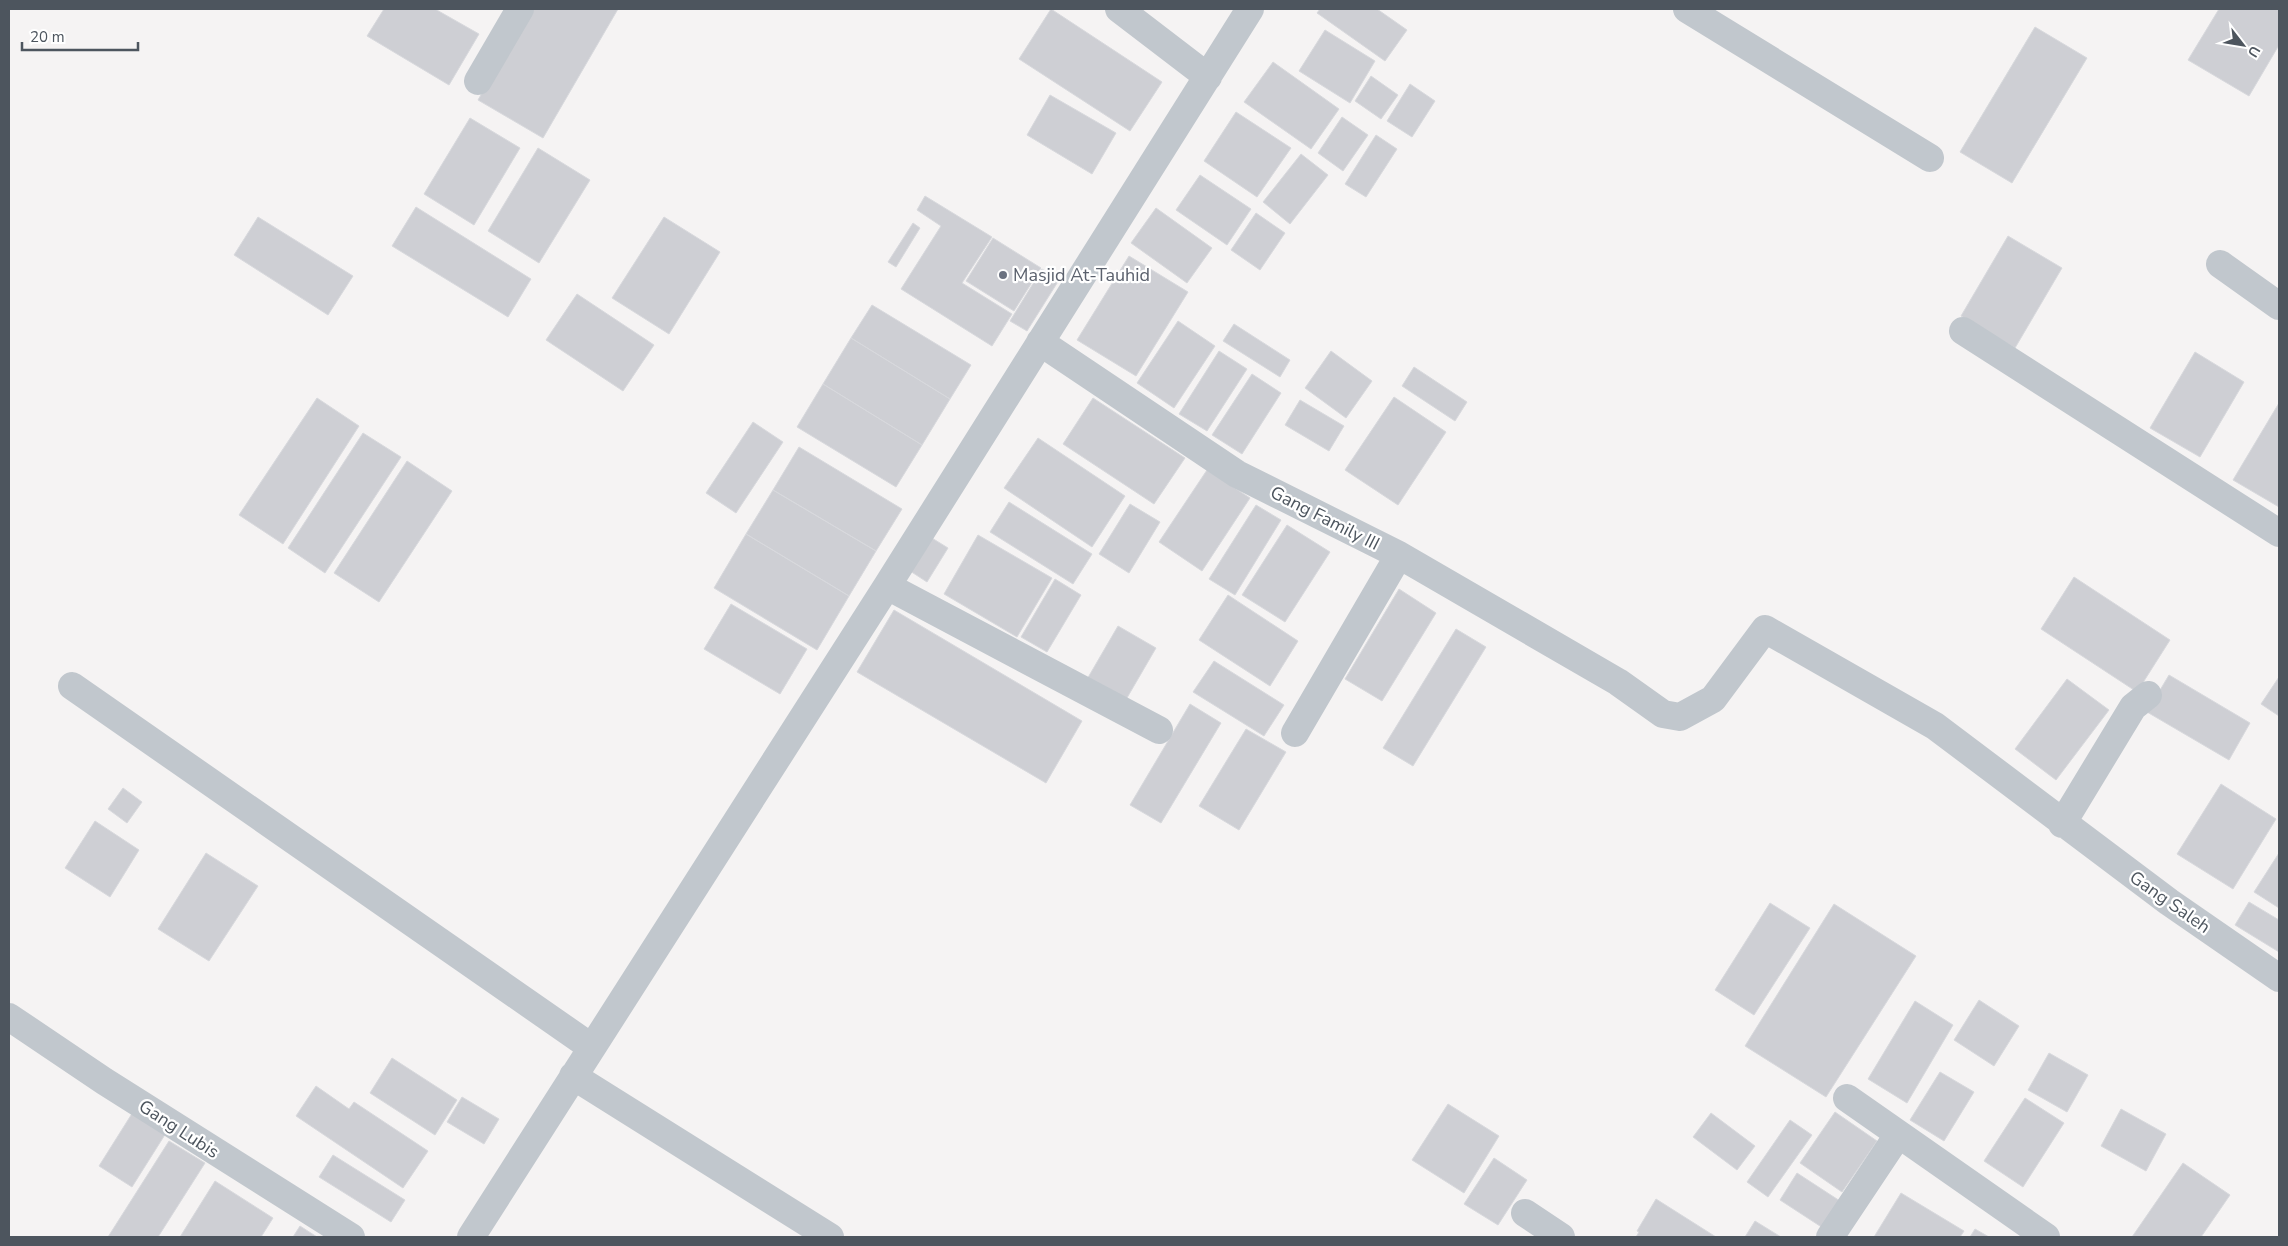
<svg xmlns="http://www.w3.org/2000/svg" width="2288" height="1246" font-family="'Nunito Sans',sans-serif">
	<rect width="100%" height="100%" fill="#f5f3f3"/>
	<path fill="#cecfd4" stroke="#d8d9dd" d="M384,9H435L479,34L449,85L367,36Z
		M531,9H618L543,138L478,100Z
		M1051,9L1162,82L1130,131L1019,59Z
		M1320,9H1377L1407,30L1385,61L1317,13Z
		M2219,9H2279V45L2249,96L2188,60Z
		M2035,27L2087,58L2012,183L1960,152Z
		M1325,30L1375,61L1350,103L1299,71Z
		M1273,62L1339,109L1311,149L1244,102Z
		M1371,76L1398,95L1381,119L1355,101Z
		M1410,84L1435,101L1412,137L1387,121Z
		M1050,95L1116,133L1092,174L1027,135Z
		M1236,112L1291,148L1257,197L1204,161Z
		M1342,117L1368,135L1343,171L1318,153Z
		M470,118L520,148L474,225L424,194Z
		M1376,135L1397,149L1366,197L1345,184Z
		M538,148L590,180L539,263L488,231Z
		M1301,154L1328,175L1290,224L1263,202Z
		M1200,175L1251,209L1227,245L1176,210Z
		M925,196L992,237L962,283L1012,314L992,346L901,289L941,226L917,210Z
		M416,207L531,279L508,317L392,246Z
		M1156,208L1212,248L1187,283L1131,243Z
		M1256,213L1285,233L1260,270L1231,250Z
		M258,217L353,276L328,315L234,255Z
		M664,217L720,252L669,334L612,298Z
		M913,223L920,228L896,267L888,262Z
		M2008,236L2062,268L2015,348L1961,316Z
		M993,238L1041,268L1014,311L966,281Z
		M1129,256L1188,292L1136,376L1077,340Z
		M1042,269L1059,280L1027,331L1010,321Z
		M577,294L654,345L623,391L546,340Z
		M872,305L971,365L950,399L851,338Z
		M1178,321L1215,346L1174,408L1137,383Z
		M1234,324L1290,360L1280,377L1223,341Z
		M851,338L950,399L922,445L823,384Z
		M1219,351L1247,369L1207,431L1179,414Z
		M1331,351L1372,381L1346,418L1305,388Z
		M2195,352L2244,382L2200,457L2150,428Z
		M1414,367L1467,402L1455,421L1402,386Z
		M1252,374L1281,393L1242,454L1212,435Z
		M823,384L922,445L896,487L797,427Z
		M1394,397L1446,432L1398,505L1345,470Z
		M317,398L359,426L283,544L239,515Z
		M1093,398L1185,458L1154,504L1063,444Z
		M1300,400L1344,426L1329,451L1285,425Z
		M2279,403V507L2233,480Z
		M753,422L783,442L736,513L706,493Z
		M363,433L401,457L325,573L288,548Z
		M1038,438L1125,496L1092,547L1004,488Z
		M799,447L902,509L876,551L773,490Z
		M407,461L452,491L379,602L334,573Z
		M1207,470L1250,498L1202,571L1159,542Z
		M773,490L876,551L849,596L746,534Z
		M1009,502L1092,554L1073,584L990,532Z
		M1130,504L1160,522L1129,573L1099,554Z
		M1256,505L1281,520L1235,595L1209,579Z
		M1287,525L1330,552L1285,622L1242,595Z
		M746,534L849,596L817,650L714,588Z
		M927,535L948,548L927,582L907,569Z
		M978,535L1052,578L1017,637L944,594Z
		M2074,577L2170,640L2137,692L2041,629Z
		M1055,579L1081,595L1047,652L1021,637Z
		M1399,589L1436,613L1382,701L1345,679Z
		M1228,595L1298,641L1270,686L1199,640Z
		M731,604L807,649L780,694L704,649Z
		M894,610L1082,721L1046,783L857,672Z
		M1118,626L1156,648L1124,703L1086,681Z
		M1456,629L1486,647L1413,766L1383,748Z
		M1214,661L1284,705L1264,736L1193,692Z
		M2169,675L2250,723L2229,760L2147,712Z
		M2279,677V716L2261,704Z
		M2067,679L2109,710L2056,780L2015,749Z
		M1190,704L1221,723L1161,823L1130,805Z
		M1246,729L1286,752L1239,830L1199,806Z
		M2221,784L2276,819L2233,889L2177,854Z
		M123,788L142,802L127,823L108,809Z
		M95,821L139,850L110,897L65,868Z
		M206,853L258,886L209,961L158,929Z
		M2279,853V908L2254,892Z
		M2249,902L2279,920V952L2235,925Z
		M1770,903L1810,928L1754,1015L1715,990Z
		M1834,904L1916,956L1826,1097L1745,1046Z
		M1979,1000L2019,1026L1994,1066L1954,1040Z
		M1915,1001L1953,1025L1907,1103L1868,1079Z
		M2049,1053L2088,1075L2067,1112L2028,1090Z
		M392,1058L457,1100L435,1135L370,1093Z
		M1940,1072L1974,1092L1944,1141L1910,1120Z
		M316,1086L349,1109L354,1102L428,1151L403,1188L296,1116Z
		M462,1097L499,1119L484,1144L447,1122Z
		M2025,1098L2064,1123L2023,1187L1984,1161Z
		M1448,1104L1499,1136L1464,1193L1412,1160Z
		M2121,1109L2166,1134L2146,1171L2101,1146Z
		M133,1112L166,1133L132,1187L99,1166Z
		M1835,1112L1877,1141L1842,1192L1800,1163Z
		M1711,1113L1755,1146L1737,1170L1693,1137Z
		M1790,1120L1812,1135L1768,1197L1747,1182Z
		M169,1141L205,1163L158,1237H108Z
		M333,1155L405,1200L391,1222L319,1177Z
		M1494,1158L1527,1180L1498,1225L1464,1204Z
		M2183,1163L2230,1195L2201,1237H2132Z
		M1797,1173L1840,1201L1823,1228L1780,1200Z
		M215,1181L273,1218L261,1237H180Z
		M1901,1193L1964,1231L1960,1237H1874Z
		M1656,1199L1716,1237H1636L1639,1232L1637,1231Z
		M1755,1221L1781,1237H1745Z
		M300,1226L317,1237H293Z
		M1975,1229L1989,1237H1970Z"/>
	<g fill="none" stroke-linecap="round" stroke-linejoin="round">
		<path stroke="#c1c7cd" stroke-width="28" d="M1119,9L1208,77
			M1687,9L1930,158
			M478,81L520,9
			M2220,264L2279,306
			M1963,331L2279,533
			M1040,342L1237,474L1399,555L1618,682L1663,714L1680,717L1713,699L1765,629L1935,726L2169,902L2279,978
			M887,586L1159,730
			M72,686L591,1047
			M1295,733L1399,555
			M2062,824L2133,707L2148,695
			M9,1017L104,1081L351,1237
			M573,1076L830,1237
			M1847,1098L2046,1237
			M1525,1213L1561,1237
			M471,1237L887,586L1250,9
			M1830,1237L1898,1135"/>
	</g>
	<circle fill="#6b7280" stroke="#fff" stroke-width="2" cx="1003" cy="275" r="5"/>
	<g text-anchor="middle" stroke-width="4.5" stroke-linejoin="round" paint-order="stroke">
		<g font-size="18" fill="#5b616d" stroke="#fff" text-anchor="start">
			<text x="1013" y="281">Masjid At-Tauhid</text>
		</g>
		<g font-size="18" fill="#4d555e" stroke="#fff">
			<text transform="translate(1325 518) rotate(27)" y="6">Gang Family III</text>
			<text transform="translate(2170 902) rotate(35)" y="6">Gang Saleh</text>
			<text transform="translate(179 1129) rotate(33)" y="6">Gang Lubis</text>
		</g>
	</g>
	<rect width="2288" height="1246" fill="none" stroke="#4d555e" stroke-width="20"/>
	<g transform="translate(2243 45) rotate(121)" stroke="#ffffff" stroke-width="4" paint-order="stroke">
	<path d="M0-4L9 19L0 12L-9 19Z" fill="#4d555e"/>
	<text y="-8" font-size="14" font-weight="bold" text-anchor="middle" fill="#4d555e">U</text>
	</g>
	<path d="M22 42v8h116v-8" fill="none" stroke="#4d555e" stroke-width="2.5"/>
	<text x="30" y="42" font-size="15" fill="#4d555e" stroke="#ffffff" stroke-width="4" paint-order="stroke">20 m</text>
</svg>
